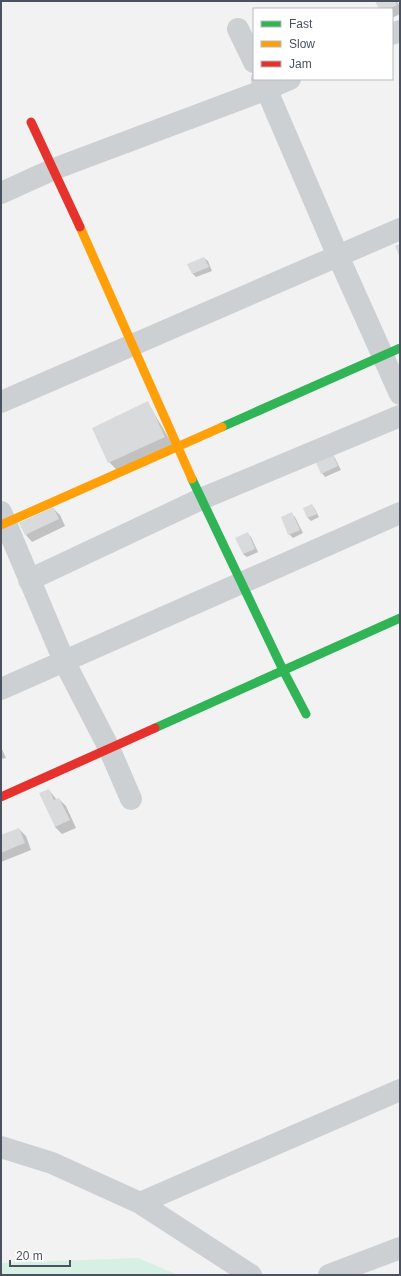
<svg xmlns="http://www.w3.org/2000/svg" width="401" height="1276" font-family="Helvetica,sans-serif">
	<rect width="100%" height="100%" fill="#f2f2f2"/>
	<path fill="#d6f0e3" d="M138,1258L178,1275H1V1263Z"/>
	<path fill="#0003" d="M377,1H397L400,7V14L392,18V9H381Z
		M204,258L208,261L212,271L196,277L193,274L188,264Z
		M148,403L174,447L119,472L109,462Z
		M332,454L335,458L341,470L325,477L322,473Z
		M312,505L315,509L319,517L311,521L308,518Z
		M53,508L60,515L65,526L32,542L26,535Z
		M292,514L295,517L303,533L293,538L289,534Z
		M248,534L251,537L258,552L247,557L243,554Z
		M1,747L6,758L1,759Z
		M49,790L57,800L59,799L66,806L76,828L62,834L55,827Z
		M19,829L26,836L31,850L1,862V836Z"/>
	<path fill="#d9dadc" d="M375,1H395L397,5L389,9H379Z
		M400,244V258L395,246Z
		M204,257L209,267L192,274L187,264Z
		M148,401L165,437L108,463L92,428Z
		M332,453L338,466L321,474L315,460Z
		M312,504L317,514L307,518L303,508Z
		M53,507L59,519L25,535L19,523Z
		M292,512L300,530L288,535L281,517Z
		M248,532L255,549L243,554L235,538Z
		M49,789L54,800L59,798L70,820L55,827L39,793Z
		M19,828L25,843L1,853V835Z"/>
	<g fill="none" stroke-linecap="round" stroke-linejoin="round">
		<path stroke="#cdd0d3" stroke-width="22" d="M238,29L254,62
			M392,34L400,31
			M262,79L338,256L400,394
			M1,193L54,169L267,89L290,79
			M1,402L400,229
			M1,512L64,661L109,748L131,799
			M29,580L201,499L400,416
			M1,689L400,513
			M1,1147L52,1163L140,1203L251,1275
			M140,1203L400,1090
			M329,1275L400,1248"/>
		<path stroke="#30b455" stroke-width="9" d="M222,427L400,348
			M192,479L283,670L306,714
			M155,728L400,618"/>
		<path stroke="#ff9f0a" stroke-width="9" d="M80,227L192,479
			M1,525L222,427"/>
		<path stroke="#e5322d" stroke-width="9" d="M31,122L80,227
			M1,797L155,728"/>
	</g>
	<rect width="401" height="1276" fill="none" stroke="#49525e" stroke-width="4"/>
	<rect x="253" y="8" width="140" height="72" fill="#ffffff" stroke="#b6babf"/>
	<rect x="261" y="21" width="20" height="6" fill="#30b455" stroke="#b6babf"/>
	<text x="289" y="28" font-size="12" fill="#49525e">Fast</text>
	<rect x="261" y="41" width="20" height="6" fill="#ff9f0a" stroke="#b6babf"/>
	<text x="289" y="48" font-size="12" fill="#49525e">Slow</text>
	<rect x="261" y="61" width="20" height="6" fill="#e5322d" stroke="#b6babf"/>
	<text x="289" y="68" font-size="12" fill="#49525e">Jam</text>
	<path d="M10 1260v6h60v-6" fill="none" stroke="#49525e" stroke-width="2"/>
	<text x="16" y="1260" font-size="12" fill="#49525e" stroke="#ffffff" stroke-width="3" paint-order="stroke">20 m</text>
</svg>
